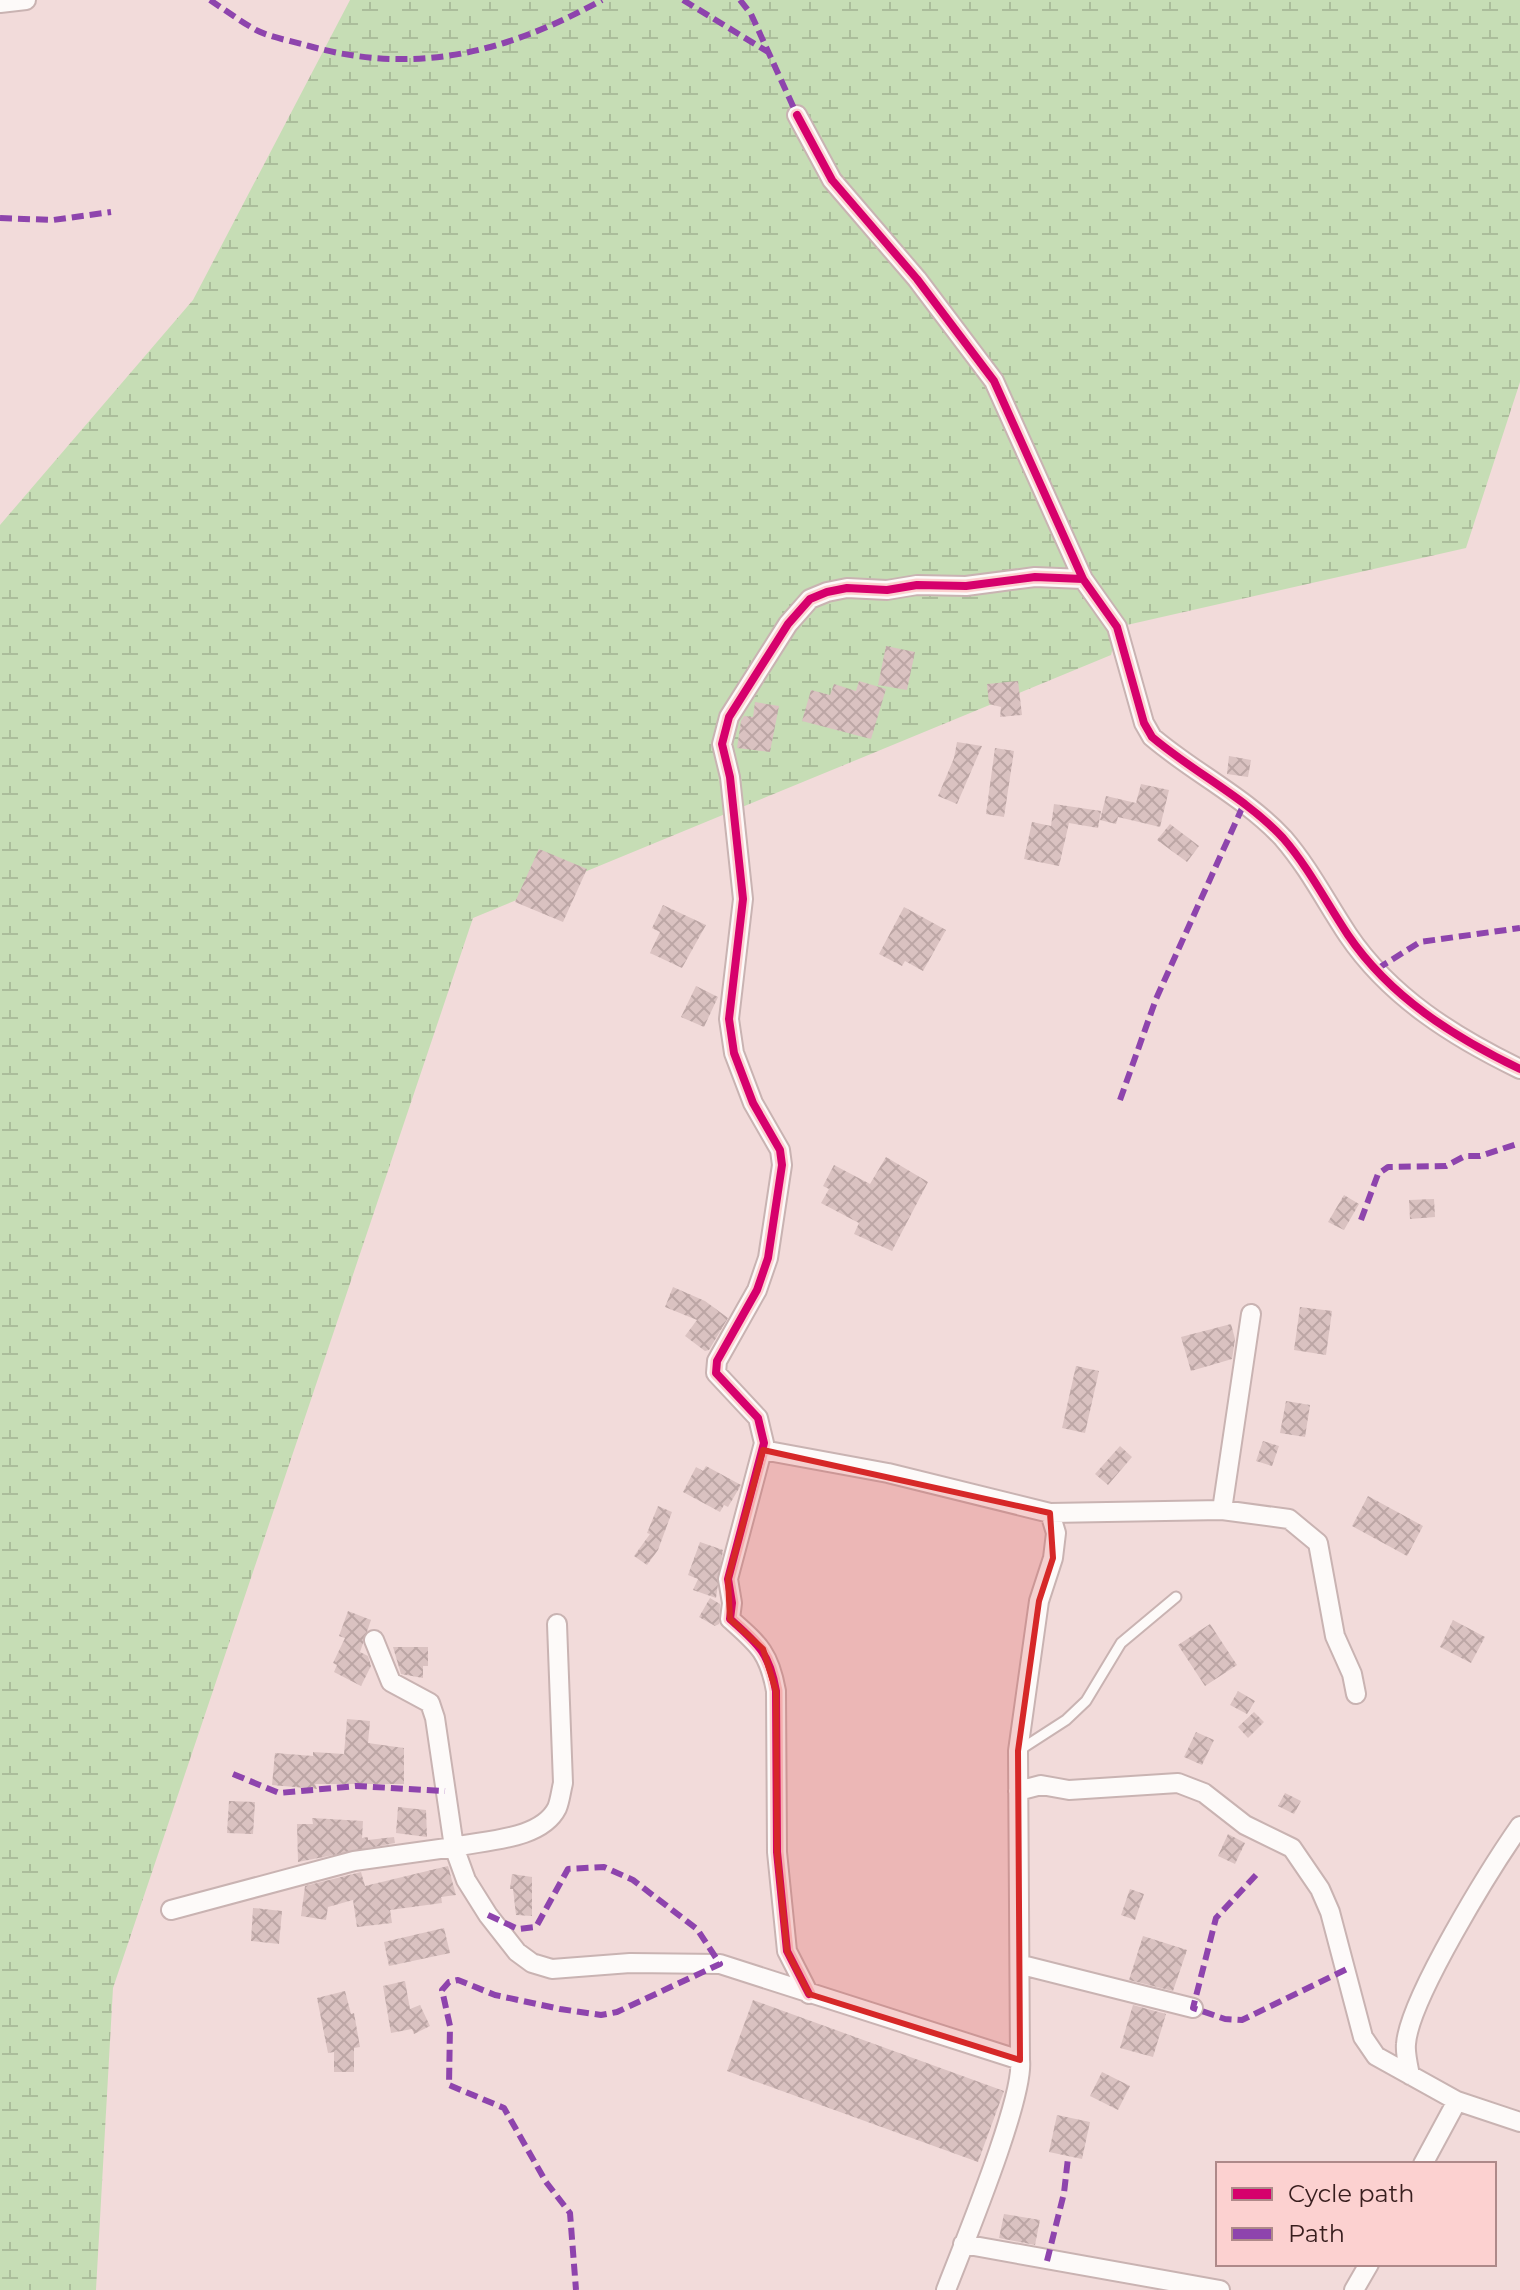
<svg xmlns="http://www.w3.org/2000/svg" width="1520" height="2290" font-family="Montserrat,sans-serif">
	<defs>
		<pattern id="wetland-marsh" width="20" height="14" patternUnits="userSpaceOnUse" patternTransform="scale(2)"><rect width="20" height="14" fill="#c6ddb5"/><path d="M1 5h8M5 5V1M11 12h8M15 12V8" fill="none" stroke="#abbd9b"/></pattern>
		<pattern id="building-cross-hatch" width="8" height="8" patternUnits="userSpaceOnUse" patternTransform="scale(2)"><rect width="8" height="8" fill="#dac2c1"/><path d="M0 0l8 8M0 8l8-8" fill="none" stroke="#bca6a5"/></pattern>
	</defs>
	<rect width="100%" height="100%" fill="#f2dbda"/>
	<path fill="url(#wetland-marsh)" d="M350,0H1520V382L1466,548L1118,627L1111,655L473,918L113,1988L96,2290H0V525L193,300Z"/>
	<path fill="url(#building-cross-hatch)" d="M886,646L915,652L907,690L878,685Z
		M859,681L886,689L871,739L802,721L811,690L830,695L834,684L856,691Z
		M1018,681L1022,715L1000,717L1001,707L989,704L987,684Z
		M755,702L779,706L770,752L737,748L741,721L744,716L753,717Z
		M957,742L982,746L957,804L938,796L954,758Z
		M995,748L1014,751L1004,817L986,814Z
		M1229,756L1251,760L1248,777L1227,774Z
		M1141,784L1169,790L1160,827L1118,817L1116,824L1100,820L1106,796L1136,803Z
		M1054,804L1101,811L1098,828L1069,823L1059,866L1024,859L1032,822L1051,826Z
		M1170,824L1199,846L1187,862L1157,840Z
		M539,849L587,869L563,922L515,902Z
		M663,905L706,925L682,968L650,953L660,932L652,928Z
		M904,907L946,930L923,971L905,961L902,966L879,954Z
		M696,986L718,997L704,1027L681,1017Z
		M886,1157L928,1182L892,1251L854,1234L859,1223L821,1203L829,1189L823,1186L834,1165L870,1184Z
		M1344,1195L1359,1204L1344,1230L1328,1222Z
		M1434,1199L1435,1217L1410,1219L1409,1200Z
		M673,1287L705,1301L728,1318L709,1350L705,1351L685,1336L697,1320L665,1307Z
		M1300,1307L1332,1311L1326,1355L1294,1350Z
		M1231,1324L1235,1339L1232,1359L1191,1371L1181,1337Z
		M1076,1366L1099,1371L1085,1433L1062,1428Z
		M1286,1401L1310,1405L1305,1437L1280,1433Z
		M1263,1441L1279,1446L1272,1466L1256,1461Z
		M1120,1446L1132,1457L1108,1485L1095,1474Z
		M706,1466L741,1485L728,1507L724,1505L720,1512L683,1492L696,1467L703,1471Z
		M1368,1496L1423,1526L1407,1556L1352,1526Z
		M658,1506L672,1512L658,1550L647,1565L634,1556L650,1534L647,1533Z
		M700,1542L723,1550L716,1598L693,1590L698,1579L688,1575Z
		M710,1598L720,1604L719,1624L715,1626L699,1617Z
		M348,1611L371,1620L360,1652L368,1656L371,1666L361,1686L334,1672L337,1665L333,1663L345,1638L339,1636Z
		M1453,1620L1485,1637L1471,1663L1440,1647Z
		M1210,1624L1237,1665L1205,1686L1178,1645Z
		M393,1647H428V1666H423V1678L401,1674Z
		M1238,1691L1255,1701L1247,1714L1230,1705Z
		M1254,1712L1264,1722L1248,1738L1238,1727Z
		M347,1719L370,1721L368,1743L404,1748V1784H315L317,1789L272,1785L275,1753L313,1756V1752L344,1754Z
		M1196,1732L1214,1740L1202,1765L1184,1757Z
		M1285,1793L1301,1801L1294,1814L1278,1806Z
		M229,1801L255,1802L253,1834L227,1833Z
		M398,1807L426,1810L427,1837L396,1833Z
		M312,1818L363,1821L362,1838L368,1837V1840L394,1837L395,1843L298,1862L297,1824H313Z
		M1228,1834L1245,1843L1235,1864L1218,1856Z
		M448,1866L456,1895L441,1897L442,1903L390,1910L392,1923L357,1927L353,1900L328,1907L326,1920L301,1916L305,1886L361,1872L365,1886Z
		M512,1874L532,1877V1916L516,1915L513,1889H510Z
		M1130,1889L1144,1894L1135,1920L1121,1915Z
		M253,1908L282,1911L279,1944L251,1941Z
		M444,1928L450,1953L389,1966L384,1942Z
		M1143,1936L1187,1950L1173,1991L1129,1980Z
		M405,1981L410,2009L420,2005L430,2026L414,2034L412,2029L391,2033L383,1986Z
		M345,1991L351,2014L354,2013L360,2047L354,2048V2072H334V2052L328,2053L317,1998Z
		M753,2000L1004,2091L978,2162L727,2071Z
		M1133,2005L1166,2014L1153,2057L1120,2048Z
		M1102,2072L1130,2086L1118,2110L1090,2096Z
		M1057,2115L1090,2122L1082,2159L1049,2152Z
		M1004,2214L1040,2220L1035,2245L999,2238Z"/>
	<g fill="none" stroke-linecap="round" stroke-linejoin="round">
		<g stroke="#c9b3b2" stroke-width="13">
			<path id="lane" d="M1018,1751L1066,1720L1086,1701L1121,1643L1176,1597"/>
		</g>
		<g stroke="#c9b3b2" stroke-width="22">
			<path id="street" d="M0,3L26,0
				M797,115L832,180L917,279L994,381L1083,579L1117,627L1144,723L1152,737C1193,772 1246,798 1283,838C1309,868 1326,902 1348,935C1390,997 1454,1037 1520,1069
				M763,1450L888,1473L1050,1513L1056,1533L1053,1558L1039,1601L1018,1751L1020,2060
				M1222,1510L1251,1314
				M1050,1513L1222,1510L1289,1519L1318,1543L1335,1636L1352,1674L1356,1694
				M374,1640L391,1682L430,1703L435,1718L454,1847C485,1840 541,1840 557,1808C560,1801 561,1791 563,1783L557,1624
				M1018,1791L1041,1785L1069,1790L1178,1783L1204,1793L1245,1825L1292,1848L1320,1889L1330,1912L1363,2037L1376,2056L1457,2101L1520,2122
				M171,1910L354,1861L454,1847L466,1880L488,1915L517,1952L532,1963L552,1969L630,1963L720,1964L1020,2060C1025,2097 962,2248 946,2290
				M1022,1965L1193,2008
				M809,1994L787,1951L777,1852L776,1691C769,1652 758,1644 730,1619L732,1603L728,1579L764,1443L758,1418L716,1373L717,1361L757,1290L768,1258L782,1165L780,1150L753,1103L734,1053L729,1019L743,899L730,777L722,744L729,717L788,624L810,599L827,592L847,588L887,590L917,585L966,586L1035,577L1083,579
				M1410,2075C1408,2065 1405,2053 1406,2044C1409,1999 1492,1866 1520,1826
				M1423,2164L1457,2101
				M963,2244L1220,2290
				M1354,2290L1369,2264"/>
		</g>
		<use href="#lane" stroke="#fdfaf9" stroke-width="9"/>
		<use href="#street" stroke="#fdfaf9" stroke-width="18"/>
		<path stroke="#8e44ad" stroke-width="6" stroke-dasharray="12 6" stroke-linecap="butt" d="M210,0C225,10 240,21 256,30C272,38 292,41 309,46C417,76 507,52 602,0
			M683,0L768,52
			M740,0L751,14L797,115
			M0,218L53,220L111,212
			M1377,969L1420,942L1520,928
			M1120,1100L1156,999L1243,806
			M1361,1220L1378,1174L1388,1167L1446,1166L1465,1156H1480L1520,1143
			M233,1774L279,1793L356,1786L445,1791
			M1256,1875L1216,1918L1193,2008L1225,2019L1242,2020L1347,1969
			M488,1915L518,1929L536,1927L568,1869L604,1867L633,1880L697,1929L720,1964L617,2012L601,2015L560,2009L495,1995L458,1980L449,1982L442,1990L450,2026L449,2085L504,2108L546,2182L570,2213L576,2290
			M1047,2261L1064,2193L1068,2158"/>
		<g stroke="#fcd1d0" stroke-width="13">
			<path id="cycleway" d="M797,115L832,180L917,279L994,381L1083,579L1117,627L1144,723L1152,737C1193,772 1246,798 1283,838C1309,868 1326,902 1348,935C1390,997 1454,1037 1520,1069
				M809,1994L787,1951L777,1852L776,1691C769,1652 758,1644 730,1619L732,1603L728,1579L764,1443L758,1418L716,1373L717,1361L757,1290L768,1258L782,1165L780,1150L753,1103L734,1053L729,1019L743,899L730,777L722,744L729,717L788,624L810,599L827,592L847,588L887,590L917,585L966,586L1035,577L1083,579"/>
		</g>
		<use href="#cycleway" stroke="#d6006c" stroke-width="8"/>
	</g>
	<path fill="#d62828" fill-opacity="0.2" stroke="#d62828" stroke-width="6" stroke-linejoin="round" d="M763,1450L1050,1513L1053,1558L1039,1601L1018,1751L1020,2060L809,1994L787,1951L777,1852L776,1691L763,1649L730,1619L728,1579Z"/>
	<rect x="1216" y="2162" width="280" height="104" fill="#fcd1d0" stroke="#ae8989" stroke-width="2"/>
	<rect x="1232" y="2188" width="40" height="12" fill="#d6006c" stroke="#ae8989" stroke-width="2"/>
	<text x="1288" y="2202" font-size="24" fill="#381e1e">Cycle path</text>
	<rect x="1232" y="2228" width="40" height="12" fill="#8e44ad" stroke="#ae8989" stroke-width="2"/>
	<text x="1288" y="2242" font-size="24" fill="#381e1e">Path</text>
</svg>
